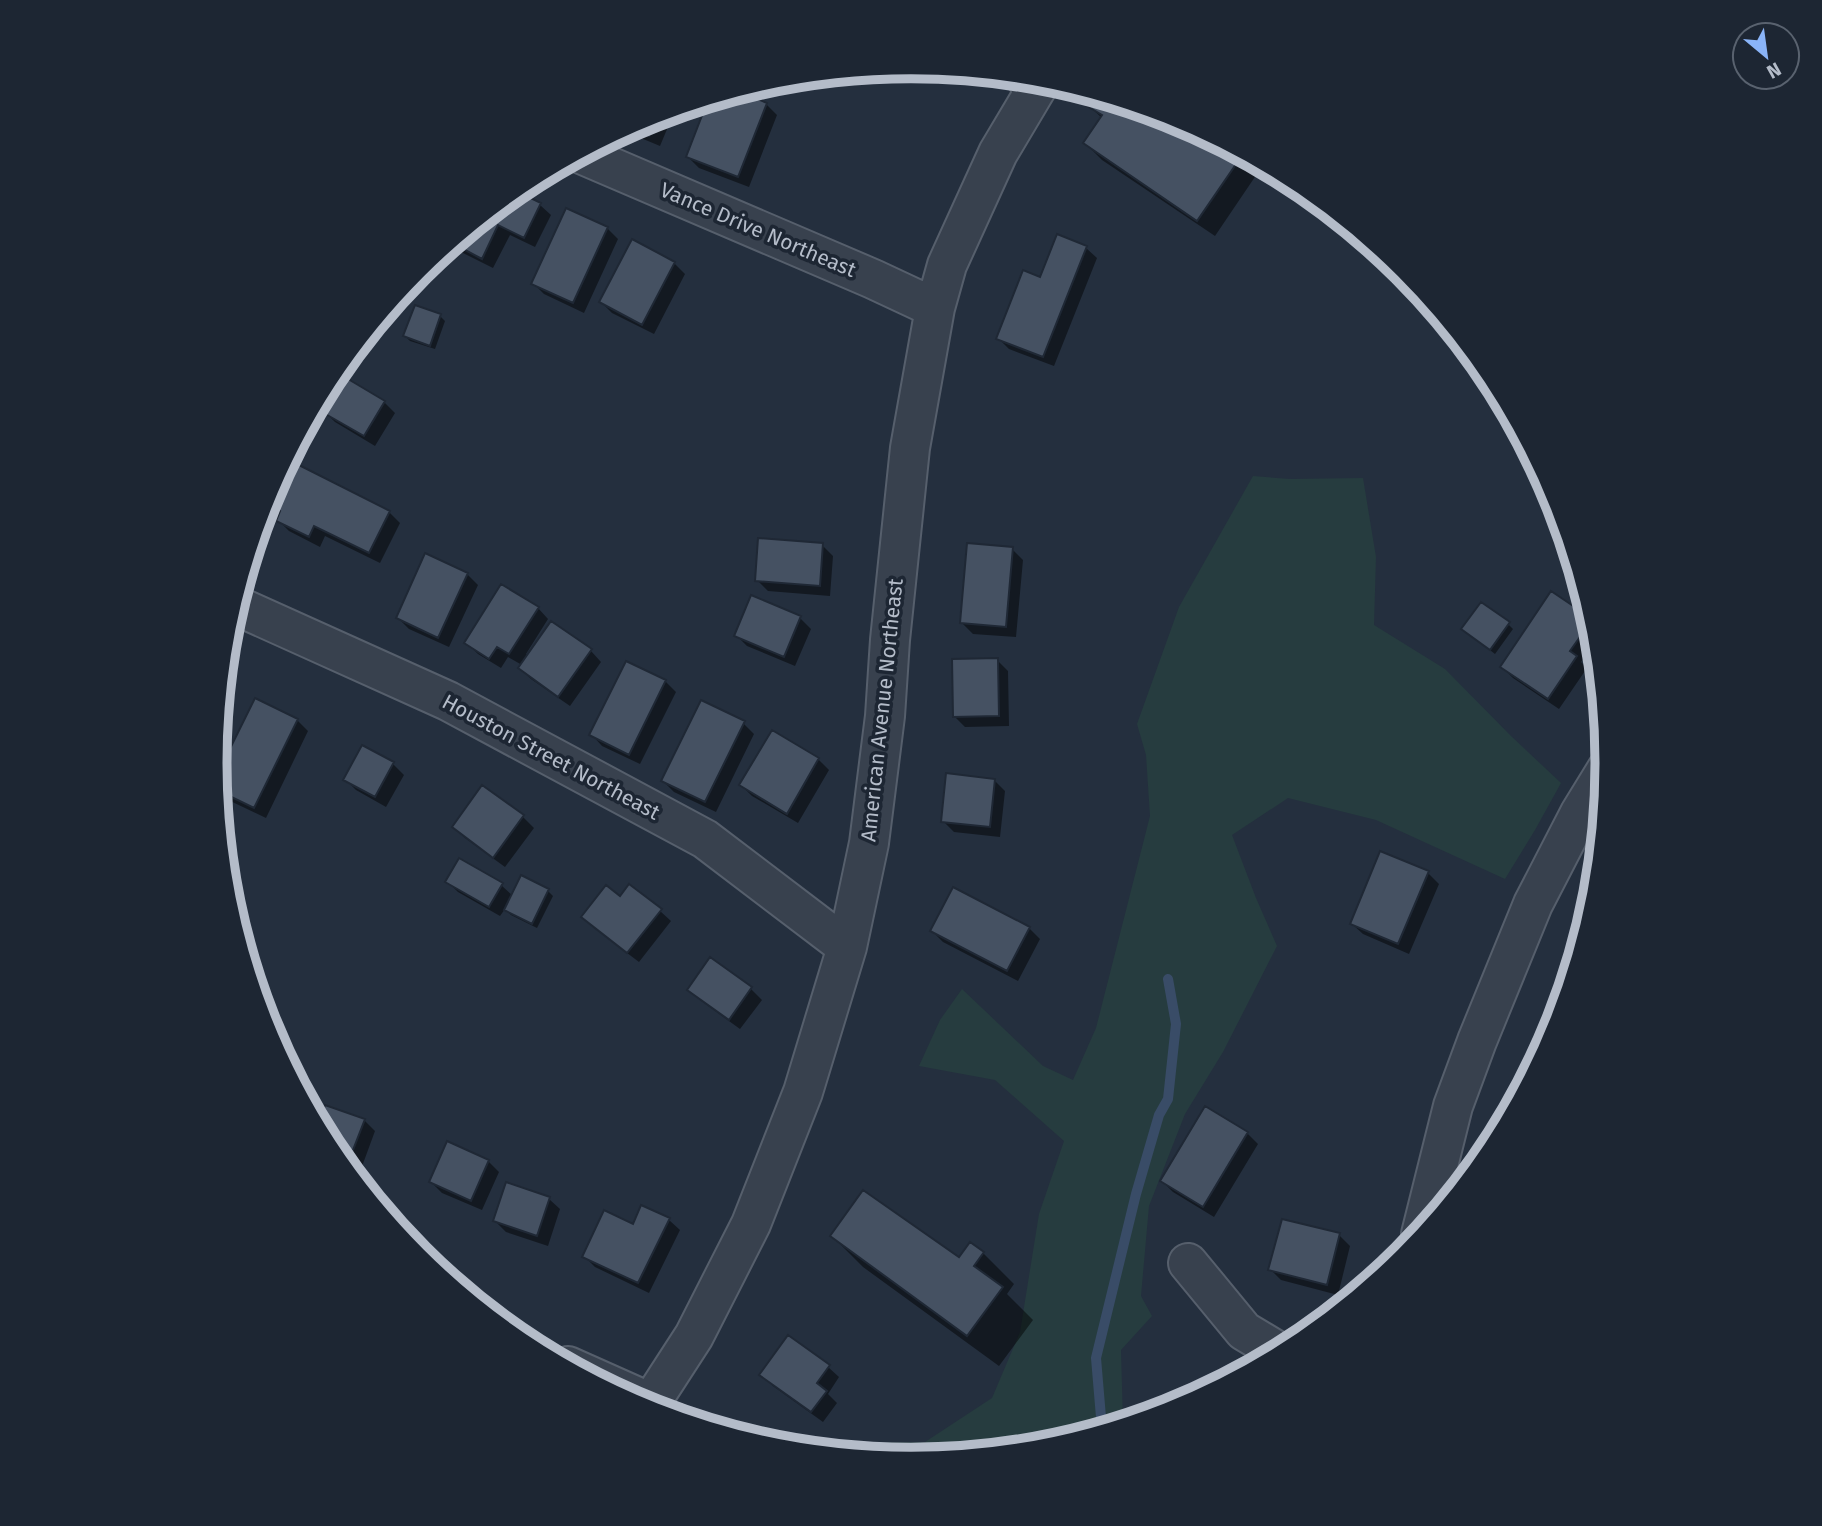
<svg xmlns="http://www.w3.org/2000/svg" width="1822" height="1526" font-family="'Fira Sans',sans-serif">
	<rect width="100%" height="100%" fill="#242f3e"/>
	<path fill="#263c3f" d="M1253,476L1290,479L1363,478L1376,557L1374,625L1445,669L1511,736L1561,783L1535,830L1505,879L1376,820L1288,798L1232,835L1256,898L1277,946L1223,1052L1185,1114L1149,1206L1141,1296L1152,1316L1121,1350L1123,1423L1046,1446L911,1459L807,1449L831,1443L925,1442L992,1398L1020,1332L1039,1214L1064,1141L995,1080L919,1066L940,1020L962,989L1043,1066L1073,1080L1096,1028L1150,816L1146,755L1137,724L1179,607Z"/>
	<path fill="#0007" d="M1096,95L1178,120L1263,165L1215,236L1102,160L1085,143L1102,118L1089,106Z
		M766,104L777,115L749,187L699,168L688,157Z
		M675,110L660,146L624,131L645,119Z
		M514,192L540,205L551,215L535,247L510,235L493,268L461,252L452,243Z
		M607,228L618,239L584,313L544,294L533,283Z
		M633,242L674,263L685,274L654,334L612,313L601,302Z
		M1086,248L1097,258L1054,366L1009,349L998,338Z
		M440,316L445,321L435,349L410,341L405,336Z
		M384,402L395,413L375,446L335,422L324,411Z
		M287,461L389,512L400,523L380,563L325,536L320,547L289,531L278,520L280,515L264,507L268,496Z
		M822,545L833,556L830,596L768,591L757,580Z
		M1012,549L1023,560L1016,637L973,634L962,623Z
		M467,574L478,585L449,647L409,629L398,618Z
		M1551,594L1592,620L1596,641L1581,662L1587,668L1559,709L1513,678L1502,667Z
		M538,608L548,619L526,654L529,656L591,651L601,662L570,706L531,679L520,668L522,665L508,657L501,668L478,654L467,643Z
		M800,618L811,629L795,666L747,646L736,635Z
		M1508,624L1513,629L1495,654L1469,634Z
		M997,660L1008,671L1009,726L965,727L954,716Z
		M665,681L676,692L640,764L602,746L592,735Z
		M256,700L297,720L308,731L266,818L224,798L217,791L216,781Z
		M743,723L754,734L716,812L674,792L663,781Z
		M818,759L829,770L798,823L752,796L741,785Z
		M393,764L404,775L386,807L356,790L345,779Z
		M994,780L1005,791L1000,837L954,832L943,821Z
		M483,788L523,817L534,828L505,867L465,838L454,827Z
		M1428,873L1439,884L1409,954L1363,934L1352,924Z
		M521,877L548,891L553,896L537,928L511,915L505,909L500,916L458,892L447,881L501,885L513,896Z
		M620,898L660,911L671,921L639,962L594,928L583,917Z
		M1029,928L1040,939L1018,981L943,942L932,931Z
		M711,960L751,989L762,1000L740,1029L700,1000L689,990Z
		M326,1107L364,1120L375,1131L357,1180L332,1150L319,1126Z
		M1247,1133L1258,1144L1214,1217L1173,1192L1162,1181Z
		M488,1161L499,1172L482,1210L442,1193L431,1182Z
		M549,1199L560,1209L548,1246L506,1232L495,1221Z
		M669,1220L680,1230L649,1293L595,1267L584,1256L633,1226Z
		M1339,1235L1350,1246L1338,1295L1281,1280L1270,1269Z
		M832,1236L959,1259L983,1253L1014,1284L1007,1294L1033,1320L999,1366L863,1267Z
		M828,1367L839,1377L828,1394L837,1403L823,1422L773,1386L762,1375Z"/>
	<g fill="none" stroke-linecap="round" stroke-linejoin="round">
		<path stroke="#394c67" stroke-width="10" d="M1102,1429L1096,1358L1136,1194L1159,1115L1168,1099L1176,1024L1168,979"/>
	</g>
	<path fill="#455162" stroke="#1f2835" stroke-width="2" d="M738,91L767,103L738,177L686,157L708,100Z
		M1095,94L1178,120L1243,154L1197,221L1083,143L1102,115L1087,106Z
		M658,116L649,136L629,128L645,119Z
		M516,191L541,203L524,238L498,225L482,259L452,243Z
		M566,208L608,227L573,303L531,284Z
		M1057,234L1087,246L1043,357L996,339L1023,270L1040,277Z
		M632,239L675,262L642,325L599,302Z
		M415,305L441,314L430,346L403,336Z
		M343,376L385,401L364,436L322,412Z
		M287,459L390,511L369,553L314,526L309,537L276,521L280,511L265,504L268,496Z
		M758,538L823,543L820,586L755,581Z
		M967,543L1013,547L1006,627L960,623Z
		M425,553L468,573L438,638L396,618Z
		M501,584L539,607L509,654L497,647L489,659L464,643Z
		M1551,591L1591,618L1592,620L1570,651L1577,656L1548,699L1500,667Z
		M751,595L801,616L784,657L734,636Z
		M1481,602L1510,622L1490,650L1461,629Z
		M551,621L592,649L558,697L518,668Z
		M998,658L999,716L953,717L952,659Z
		M626,661L666,680L629,755L589,735Z
		M255,698L298,719L254,808L217,790L216,777Z
		M701,700L745,721L705,802L661,781Z
		M772,730L819,758L787,814L739,785Z
		M362,745L394,762L375,797L343,780Z
		M946,773L995,779L990,827L941,822Z
		M482,785L524,815L493,858L452,827Z
		M1380,851L1429,871L1398,944L1350,924Z
		M459,858L503,883L489,907L445,882Z
		M521,875L549,889L532,924L504,910Z
		M629,884L662,909L627,953L581,917L606,885L620,896Z
		M953,887L1030,927L1007,971L930,931Z
		M710,957L752,987L729,1020L687,990Z
		M325,1105L365,1119L346,1168L332,1150L318,1124Z
		M1205,1106L1248,1132L1203,1207L1160,1181Z
		M447,1141L489,1160L471,1201L429,1182Z
		M506,1182L550,1197L537,1236L493,1221Z
		M863,1190L959,1257L970,1242L984,1252L974,1266L1003,1287L967,1336L830,1236Z
		M641,1205L670,1218L638,1283L582,1257L604,1210L633,1224Z
		M1282,1219L1340,1233L1327,1285L1268,1270Z
		M788,1335L830,1365L817,1383L827,1391L811,1412L759,1375Z"/>
	<g fill="none" stroke-linecap="round" stroke-linejoin="round">
		<g stroke="#565f6c" stroke-width="24">
			<path id="service" d="M1013,77L1031,97"/>
		</g>
		<g stroke="#565f6c" stroke-width="42">
			<path id="minor" d="M581,154L873,279L935,308
				M235,605L448,701L705,839L847,947
				M1421,1234L1453,1106L1477,1041L1533,904L1580,813L1607,769
				M1188,1263L1244,1331L1279,1352
				M568,1366L651,1403
				M648,1407L694,1336L751,1224L803,1092L847,947L869,843L885,716L890,640L910,448L935,308L947,265L998,153L1042,79"/>
		</g>
		<use href="#service" stroke="#38414e" stroke-width="21"/>
		<use href="#minor" stroke="#38414e" stroke-width="38"/>
	</g>
	<g text-anchor="middle" stroke-width="7" stroke-linejoin="round" paint-order="stroke">
		<g font-size="21" fill="#b4bcc9" stroke="#1d2633">
			<text transform="translate(758 230) rotate(23)" y="7">Vance Drive Northeast</text>
			<text transform="translate(882 710) rotate(-84)" y="7">American Avenue Northeast</text>
			<text transform="translate(551 757) rotate(28)" y="7">Houston Street Northeast</text>
		</g>
	</g>
	<path d="M0 0H1822V1526H0ZM227 763a684 684 0 1 1 1368 0a684 684 0 1 1-1368 0Z" fill="#1d2633" fill-rule="evenodd"/>
	<path fill="none" stroke="#b4bcc9" stroke-width="9" d="M227 763a684 684 0 1 1 1368 0a684 684 0 1 1-1368 0Z"/>
	<g transform="translate(1766 56) rotate(151)"><circle r="33" fill="#1d2633" stroke="#59626f" stroke-width="2"/>
	<path d="M0-5L12 26L0 18L-12 26Z" fill="#8ab4f8"/>
	<text y="-10" font-size="19" font-weight="bold" text-anchor="middle" fill="#b4bcc9">N</text>
	</g>
</svg>
